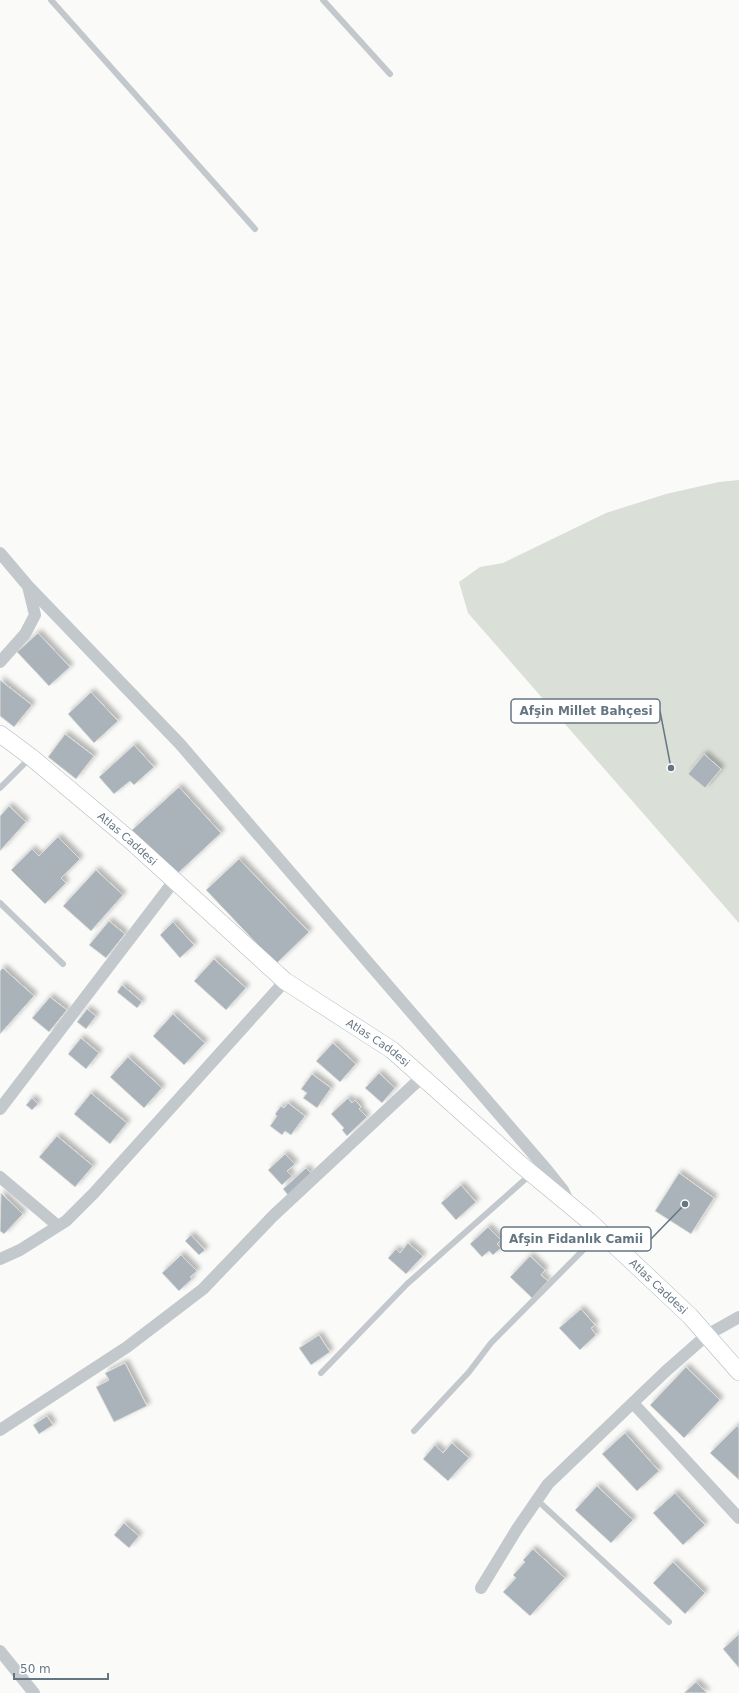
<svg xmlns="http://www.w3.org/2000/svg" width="739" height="1693" font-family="'DejaVu Sans',sans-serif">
	<defs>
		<filter id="shadow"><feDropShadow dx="3.5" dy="-3.5" stdDeviation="2" flood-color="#0004"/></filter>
	</defs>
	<rect width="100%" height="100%" fill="#fafaf8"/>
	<path fill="#dadfd7" d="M739,480V923L468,613L459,582L480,567L503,563L606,513L666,494L719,482Z"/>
	<path fill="#aab3b9" stroke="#dcdcda" filter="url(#shadow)" d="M38,633L70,667L49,686L17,652Z
		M0,680L32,705L14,727L0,716Z
		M91,692L118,721L94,743L68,714Z
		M65,734L94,756L76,779L48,757Z
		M134,745L154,767L134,785L130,781L114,794L99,777Z
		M704,754L721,769L705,788L688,774Z
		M179,787L221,833L175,876L132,830Z
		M9,806L26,822L0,851V816Z
		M58,837L80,859L61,878L66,883L45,904L11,870L32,849L39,856Z
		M239,859L309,932L276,964L206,890Z
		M96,870L123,895L91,931L63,906Z
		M109,921L125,934L106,958L89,945Z
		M173,922L194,945L180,958L160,935Z
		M214,959L246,988L226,1010L194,981Z
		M3,968L34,996L0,1034V971Z
		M122,985L142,1002L137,1008L117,992Z
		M50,997L67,1010L49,1032L32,1018Z
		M87,1009L96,1016L86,1029L77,1022Z
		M173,1014L205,1043L184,1065L153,1036Z
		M81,1038L99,1053L86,1069L68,1054Z
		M333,1043L356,1064L340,1082L316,1061Z
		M128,1057L162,1088L144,1108L110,1077Z
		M379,1073L395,1088L382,1103L365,1088Z
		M312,1074L331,1088L317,1108L303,1098L307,1093L301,1089Z
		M91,1093L127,1123L110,1144L74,1114Z
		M32,1098L38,1104L32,1110L26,1105Z
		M348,1098L352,1103L355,1100L361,1107L359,1109L367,1117L347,1136L342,1130L344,1128L331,1114Z
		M288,1103L305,1116L291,1135L285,1131L282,1135L270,1126L277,1116L275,1114L281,1106L284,1108Z
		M57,1136L93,1166L75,1187L39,1157Z
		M285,1154L295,1164L287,1171L292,1176L282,1185L268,1170Z
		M306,1168L311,1173L288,1195L283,1189Z
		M679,1173L714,1198L691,1234L655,1211Z
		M461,1185L476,1202L456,1220L441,1203Z
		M1,1193L23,1214L4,1234L0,1231Z
		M488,1227L501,1240L497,1244L501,1248L493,1255L489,1251L482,1257L470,1244Z
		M191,1235L205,1250L199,1255L185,1241Z
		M408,1243L423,1256L406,1274L388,1258L396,1249L400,1253Z
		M181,1255L197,1271L190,1277L192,1279L179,1291L162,1273Z
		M530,1256L545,1270L541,1275L548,1281L532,1298L510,1277Z
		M581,1309L595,1325L591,1328L596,1335L580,1350L559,1328Z
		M319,1335L330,1352L311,1365L299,1348Z
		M125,1363L147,1406L114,1422L96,1387L109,1380L105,1373Z
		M686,1367L720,1400L684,1438L650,1405Z
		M47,1416L53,1425L39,1434L33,1425Z
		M737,1426L739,1428V1480L710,1453Z
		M625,1433L659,1471L637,1491L602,1454Z
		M452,1443L469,1458L448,1481L423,1459L435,1445L443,1453Z
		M597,1486L633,1520L611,1543L575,1510Z
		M675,1493L705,1525L683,1545L653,1513Z
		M124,1523L139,1536L129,1548L114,1535Z
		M533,1549L565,1578L530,1616L503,1592L516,1578L513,1575L525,1562L523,1560Z
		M673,1562L705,1593L685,1614L653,1583Z
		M739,1634V1668L723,1649Z
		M696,1682L707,1693H684Z"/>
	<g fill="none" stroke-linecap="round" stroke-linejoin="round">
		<g stroke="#b3babf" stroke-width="18">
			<g id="secondary">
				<path id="s1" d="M0,734L31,757L130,840L285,981L392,1050L520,1164L589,1221L690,1316L739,1372"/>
			</g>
		</g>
		<path stroke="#c3c8cc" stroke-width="6" d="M51,0L255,229
			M323,0L390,74
			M0,788L30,758
			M0,903L63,964
			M321,1373L407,1284L530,1175
			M414,1431L469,1372L491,1343L600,1233
			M537,1500L669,1622"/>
		<path stroke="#c3c8cc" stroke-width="12" d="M0,553L28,586L35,615L25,634L0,662
			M28,586L180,744L547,1170L563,1190L567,1199
			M0,1109L174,881
			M0,1177L58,1226
			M0,1259L20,1250L66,1221L94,1193L285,981
			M633,1403L739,1518
			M0,1430L127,1347L203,1289L273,1216L422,1077
			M481,1588L517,1529L548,1484L666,1371L707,1335L739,1317
			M0,1651L34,1693"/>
		<use href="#secondary" stroke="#fff" stroke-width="17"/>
	</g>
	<g text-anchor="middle" stroke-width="4" stroke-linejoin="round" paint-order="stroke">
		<g font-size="11" fill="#657683" stroke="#fff">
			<text dy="4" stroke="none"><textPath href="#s1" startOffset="165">Atlas Caddesi</textPath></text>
			<text dy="4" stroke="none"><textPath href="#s1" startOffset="489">Atlas Caddesi</textPath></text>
			<text dy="4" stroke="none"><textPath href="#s1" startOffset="861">Atlas Caddesi</textPath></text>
		</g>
	</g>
	<path fill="none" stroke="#657683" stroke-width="1.5" d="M671 768L660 711M685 1204L651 1239"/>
	<g fill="#657683" stroke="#fff" stroke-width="1.5">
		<circle cx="671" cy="768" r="4"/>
		<circle cx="685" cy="1204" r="4"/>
	</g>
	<g fill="#fff" stroke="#657683" stroke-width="1.5">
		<rect x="511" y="699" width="149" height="24" rx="4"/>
		<rect x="501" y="1227" width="150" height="24" rx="4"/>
	</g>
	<g font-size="12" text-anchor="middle" font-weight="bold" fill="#657683">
		<text x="586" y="715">Afşin Millet Bahçesi</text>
		<text x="576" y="1243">Afşin Fidanlık Camii</text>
	</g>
	<path d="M14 1673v6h94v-6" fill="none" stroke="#657683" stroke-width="2"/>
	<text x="20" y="1673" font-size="12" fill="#657683" stroke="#ffffff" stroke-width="3" paint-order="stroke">50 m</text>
</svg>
